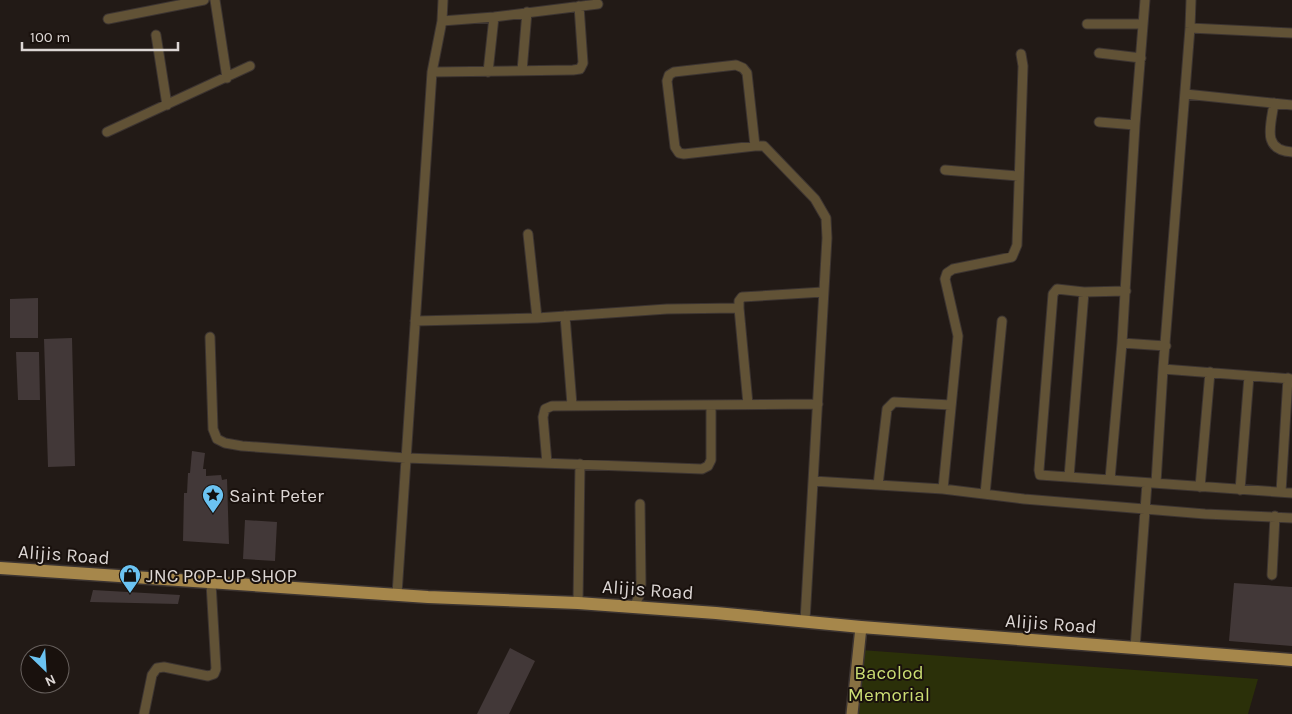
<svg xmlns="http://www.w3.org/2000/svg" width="1292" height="714" font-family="Karla,sans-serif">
	<rect width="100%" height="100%" fill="#221a16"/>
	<path fill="#2b3009" d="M861,650L1258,679L1248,714H855Z"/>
	<path fill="#423838" d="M38,298V338H10V299Z
		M72,338L75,466L48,467L44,339Z
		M16,352H39L40,400H18Z
		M192,451L205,453L203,469H206V476L221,475L222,480L227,479L229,544L183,541L184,493H187L188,473H190Z
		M245,520L277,522L275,561L243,559Z
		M1234,583L1292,587V646L1229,641Z
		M93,590L180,595L178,604L90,602Z
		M510,648L535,661L509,714H477Z"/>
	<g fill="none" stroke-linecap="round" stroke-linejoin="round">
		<g stroke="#3c3431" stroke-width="11">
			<path id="street" d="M215,0L227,78
				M108,19L204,0
				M442,21L443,0
				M1087,24H1143
				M1190,28L1292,33
				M156,35L167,105
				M1099,53L1141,58
				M522,71L527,12
				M432,72L573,70L580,69L583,63L579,6
				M488,72L494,17
				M1185,94L1292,105
				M1274,103C1271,125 1261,150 1292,152
				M1099,122L1135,125
				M107,132L250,66
				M755,146L747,73L743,68L736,65L674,72L669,75L667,81L675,147L679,153L684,154L755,146H764L815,199L826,218L827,238L805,621
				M945,170L1019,176
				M528,234L537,318
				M1126,291L1084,292L1057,289L1053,294L1039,470L1040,475L1292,493
				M565,316L572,405
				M415,321L537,318L667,309L739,308
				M210,337L213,429L217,439L225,443L242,446L406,458L702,469L708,466L711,460V405
				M1122,343L1166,346
				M1163,369L1292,379
				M748,404L739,308V301L742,297L823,292
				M547,463L543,417L545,409L552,406L818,404
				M1069,477L1084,292
				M1110,479L1122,343L1135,125L1145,0
				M813,481L943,489L1024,499L1205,514L1292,518
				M1156,483L1163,369L1190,28L1191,0
				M878,485L887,409L894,402L951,405
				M1200,487L1210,372
				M943,489L958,336L945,279L947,273L953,269L1012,257L1017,245L1023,66L1021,54
				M1240,490L1249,376
				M1281,492L1288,378
				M985,494L1002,321
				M1272,575L1275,516
				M397,594L432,72L442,21L494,17L598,4
				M578,603L580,464
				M634,607L639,596L641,584L640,504
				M1135,648L1147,483
				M144,714L152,675L157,668L164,667L208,676L214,674L216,669L211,583"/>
		</g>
		<g stroke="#3c3431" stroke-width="14">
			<path id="secondary" d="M852,714L861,627"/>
		</g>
		<g stroke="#3c3431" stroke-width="15">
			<path id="primary" d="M0,568L428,597L578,603L716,613L861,627L1292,660"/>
		</g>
		<use href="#street" stroke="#615236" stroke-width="9"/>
		<use href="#secondary" stroke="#887042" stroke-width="11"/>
		<use href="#primary" stroke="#a6874b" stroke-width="12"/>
	</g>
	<defs>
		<g id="sight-pin" transform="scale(1.125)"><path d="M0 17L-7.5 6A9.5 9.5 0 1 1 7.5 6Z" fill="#6bc3f2" stroke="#19110d"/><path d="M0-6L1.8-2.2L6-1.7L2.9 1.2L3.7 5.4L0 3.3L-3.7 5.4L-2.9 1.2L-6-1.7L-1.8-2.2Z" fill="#111"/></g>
		<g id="shop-pin" transform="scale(1.125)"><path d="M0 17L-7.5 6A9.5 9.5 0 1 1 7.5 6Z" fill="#6bc3f2" stroke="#19110d"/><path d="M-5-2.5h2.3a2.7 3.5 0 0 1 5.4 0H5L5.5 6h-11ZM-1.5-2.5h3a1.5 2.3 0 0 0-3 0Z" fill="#111"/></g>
	</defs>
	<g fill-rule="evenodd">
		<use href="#sight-pin" x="213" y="495"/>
		<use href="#shop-pin" x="130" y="575"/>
	</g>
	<g text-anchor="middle" stroke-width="4" stroke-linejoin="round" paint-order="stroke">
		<g font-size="19" fill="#dcd6d4" stroke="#19110d" text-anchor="start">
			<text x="229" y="502">Saint Peter</text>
			<text x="146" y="582">JNC POP-UP SHOP</text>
		</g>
		<g font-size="19" fill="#dcd6d4" stroke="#19110d">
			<text transform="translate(64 554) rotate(4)" y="7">Alijis Road</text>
			<text transform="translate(648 589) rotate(4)" y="7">Alijis Road</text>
			<text transform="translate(1051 623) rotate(4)" y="7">Alijis Road</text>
		</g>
		<g font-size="19" fill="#ccde74" stroke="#19110d">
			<text x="889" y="679">Bacolod<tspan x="889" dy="22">Memorial</tspan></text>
		</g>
	</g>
	<g transform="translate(45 669) rotate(155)"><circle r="24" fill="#19110d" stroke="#67605d"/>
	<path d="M0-4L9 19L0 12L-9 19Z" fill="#6bc3f2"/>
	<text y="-8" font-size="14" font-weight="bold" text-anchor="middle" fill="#dcd6d4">N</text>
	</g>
	<path d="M22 42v8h156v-8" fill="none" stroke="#dcd6d4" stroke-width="2.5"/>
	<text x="30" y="42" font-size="15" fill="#dcd6d4" stroke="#19110d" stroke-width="4" paint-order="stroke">100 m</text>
</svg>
